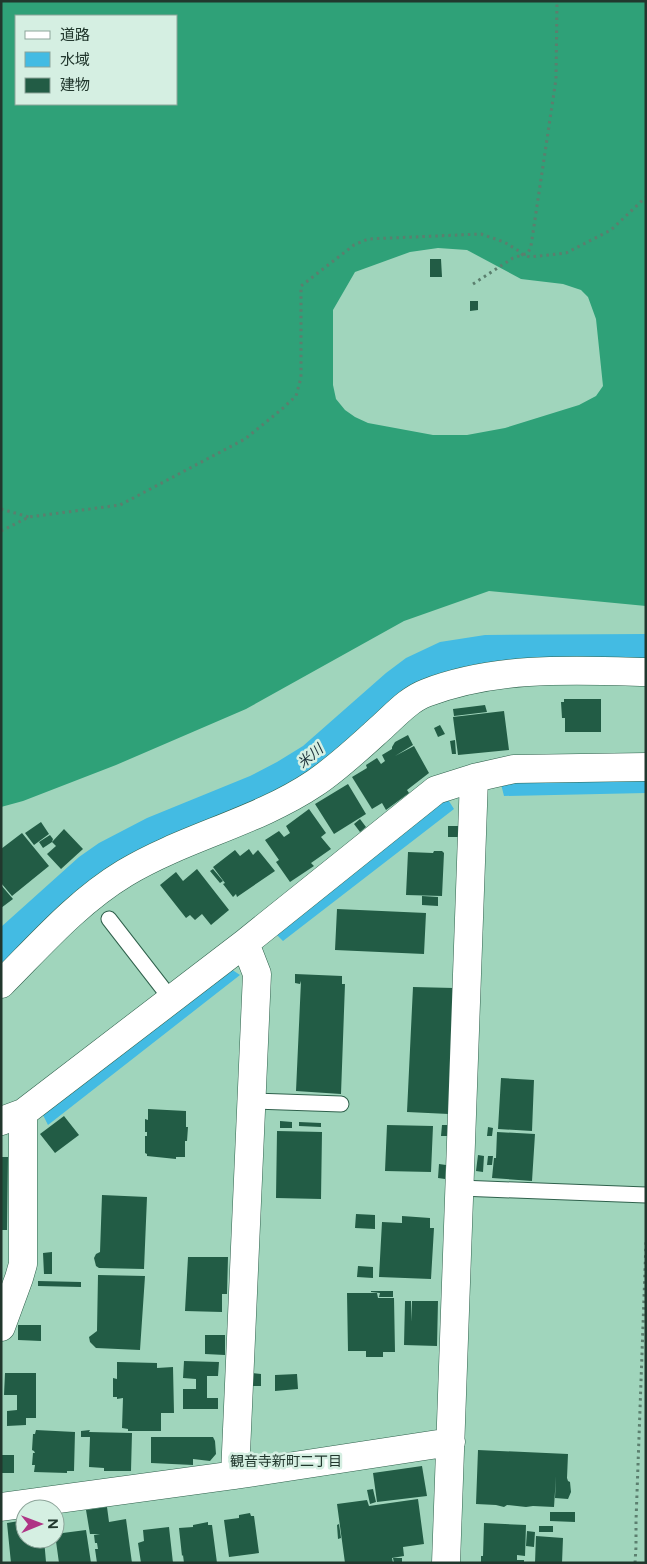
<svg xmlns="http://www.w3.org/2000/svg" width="647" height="1564" font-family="Figtree,'Noto Sans JP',sans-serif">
	<rect width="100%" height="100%" fill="#a0d5bc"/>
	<path fill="#2fa178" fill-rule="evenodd" d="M1,1H646V606L489,591L404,621L246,709L116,765L23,801L1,807ZM16,16H176V104H16ZM438,248L467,250L521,279L563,284L581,290L588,297L596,319L603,386L596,396L579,405L505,428L467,435H433L368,423L355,417L345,410L336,399L333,385V310L355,272L410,252Z"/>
	<path fill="#43bbe3" d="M646,634V665L478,668L305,780L224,819L1,974V927L79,857L99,843L147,818L250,776L277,762L303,746L386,673L406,658L440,642L485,635Z
		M646,780V793L504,796L501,784L515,782Z
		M447,798L454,809L283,941L276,934Z
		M228,967L240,975L48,1125L43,1115Z"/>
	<path fill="#225c45" d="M430,259H441L442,277H430Z
		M470,301H478V310L470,311Z
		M564,699H601V732H565V718H562L561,702H564Z
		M485,705L487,712L454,716L453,709Z
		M504,711L509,750L458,755L453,717Z
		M440,725L445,734L438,737L434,728Z
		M408,735L413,745L395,756L414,746L429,773L407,790L409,793L386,810L382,803L372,809L352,777L367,768L366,765L377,758L381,764L385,761L382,755L392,749V747L395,742Z
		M455,740L456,754H452L450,741Z
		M348,784L366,814L334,834L315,804Z
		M309,809L326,833L321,837L331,849L311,863L314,866L290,882L276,862L279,860L265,840L279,831L284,837L290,833L286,826Z
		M360,819L366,827L360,832L354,824Z
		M41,822L49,834L34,845L25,833Z
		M448,826H459V837H448Z
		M64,829L83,849L61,869L47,854L56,846L52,842Z
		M22,833L49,866L12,896L1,883V849Z
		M50,835L53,839L52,842L43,848L39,842Z
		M249,849L253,855L258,850L275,871L237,897L236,894L233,897L223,884L225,883L213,867L235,850L240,856Z
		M434,851H442L444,853L442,896L406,895L408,852L433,853Z
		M197,869L229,910L211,925L202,914L195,920L190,915L186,918L160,885L176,872L183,881Z
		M213,869L223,881L220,883L210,871Z
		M1,885L13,899L1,908Z
		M422,896L438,897V906L422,905Z
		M337,909L426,913L424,954L335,950Z
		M295,974L342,976V984H345L341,1094L296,1091L301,981L300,984L295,983Z
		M413,987L454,988L449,1114L407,1112Z
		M501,1078L534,1080L532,1131L498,1129Z
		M148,1109L186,1111V1127H188L187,1141H185V1157H176V1159L147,1156V1154L145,1153V1136H147V1132H145V1119L148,1120Z
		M64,1116L79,1135L55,1153L40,1134Z
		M280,1121L292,1122V1128H280Z
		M299,1122L321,1123V1127L299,1126Z
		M387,1125L433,1126L431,1172L385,1171Z
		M442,1125H448V1136H441Z
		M488,1127L493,1128L492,1136H487Z
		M277,1131L322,1132L321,1199L276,1198Z
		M497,1132L535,1134L532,1181L492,1178L494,1158H496Z
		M478,1155L484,1156L483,1172L476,1171Z
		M488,1156H493L492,1165H487Z
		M1,1157H8L7,1230H1Z
		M439,1164L446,1165L445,1179L438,1178Z
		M102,1195L147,1197L144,1269L99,1268L96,1266L94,1258L96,1254L100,1252Z
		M356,1214L375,1215V1229L355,1228Z
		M402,1216L430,1218V1228H434L431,1279L379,1277L382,1222L402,1223Z
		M52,1252V1274H44L43,1253Z
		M188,1257H228L227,1294H222V1312L185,1311Z
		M358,1266L373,1267V1278L357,1277Z
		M98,1275L145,1276L140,1350L96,1348L90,1342L89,1337L97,1331Z
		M38,1281L81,1282V1287L38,1286Z
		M371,1291H393V1297H379L380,1293L371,1292Z
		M347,1293H377L378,1298H394L395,1352H383V1357H366V1351H348Z
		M405,1301H411L412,1322V1301H438L437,1346L404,1345Z
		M18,1325H41V1341L18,1340Z
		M205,1335H225V1355L205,1354Z
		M184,1361L219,1362L218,1376H207V1398H218V1409H183V1389H196V1379L183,1378Z
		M117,1362L157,1363V1368L173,1367L174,1413H161V1431H128V1429L122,1428L123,1398L117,1399V1397H113V1378L117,1379Z
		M5,1373H36V1418H26V1425L7,1426V1411L17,1410V1395H4Z
		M253,1373L261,1374V1386H252Z
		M297,1374L298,1389L275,1391V1375Z
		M36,1430L75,1432L74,1471H67V1473L34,1472L35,1465H32L33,1453H35L34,1451L32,1450L33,1434H35Z
		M90,1430L89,1432L132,1433L131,1471H104V1468L89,1467L90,1437H81V1431Z
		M151,1437H213L215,1441L216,1454L210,1461L193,1459V1465L151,1463Z
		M478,1450L568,1454L567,1478L568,1481L570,1482L571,1492L568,1499L555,1498L556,1476L554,1507L533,1506L526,1507L507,1505L504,1507L496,1505L476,1504Z
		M1,1455H14V1473H1Z
		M422,1466L427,1496L377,1502L373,1473Z
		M373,1489L376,1502L370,1504L367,1490Z
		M418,1499L424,1544L403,1547L404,1556L392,1558L393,1563H345L337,1504L367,1500L369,1506Z
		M107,1507L109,1522L126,1519L132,1563H97L95,1549H98L97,1543H95L94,1535L100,1534H90L86,1510Z
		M550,1512H575V1522L550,1521Z
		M250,1513L251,1516H254L259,1553L229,1557L224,1520L239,1518V1515Z
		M25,1520V1539H44L46,1562L11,1563L7,1523Z
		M208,1522V1525H212L217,1563H184L183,1555L182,1556L179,1528L193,1527V1525Z
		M484,1523L526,1525L525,1556L517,1555V1560H524V1563H481V1556H483Z
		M339,1524L341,1538L338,1539L337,1525Z
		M539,1526H553V1532H539Z
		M169,1527L173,1563H141L138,1543L144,1541L143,1530Z
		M86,1530L91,1563H59L55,1534Z
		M527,1531L535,1532L534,1547L526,1546Z
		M536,1536L563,1538L562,1563H535Z
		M393,1558H402V1563H394Z"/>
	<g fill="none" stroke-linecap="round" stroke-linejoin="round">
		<g stroke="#2f614c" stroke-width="17">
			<path id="lane" d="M109,919L171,999
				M252,1101L341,1104
				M460,1188L646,1195"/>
		</g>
		<g stroke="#2f614c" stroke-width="29">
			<path id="street" d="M1,984C40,945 77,902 125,873C185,837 257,822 315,783C339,767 363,744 384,725C397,713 410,699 426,693C496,666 573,670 646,672
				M1,1121L23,1113L245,943L436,790L474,778L514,769L646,767
				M1,1327L19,1278L23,1264V1113
				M235,1475L257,974L245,943
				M1,1507L235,1475L451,1442
				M446,1563L474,778"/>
		</g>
		<path stroke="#5b7f6e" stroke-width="3" stroke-dasharray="2.5 4" stroke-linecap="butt" d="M473,284L513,258L528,253L531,246L556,79L557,1
			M1,509L29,517
			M1,531L29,517L120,505L245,439L282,409L296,396L301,378V286L354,245L368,239L481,234L504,242L519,251L523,255L530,257L566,253L611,230L646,197
			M635,1563L636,1547V1521L646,1242"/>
		<use href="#lane" stroke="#fff" stroke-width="15"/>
		<use href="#street" stroke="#fff" stroke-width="28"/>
	</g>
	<g text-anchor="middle" stroke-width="5" stroke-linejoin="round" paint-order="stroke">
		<g font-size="14" font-style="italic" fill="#1a2e36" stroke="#d5efe2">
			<text transform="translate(310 756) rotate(-40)" y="5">米川</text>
		</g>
		<g font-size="14" fill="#21372d" stroke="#d5efe2">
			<text x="286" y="1466">観音寺新町二丁目</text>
		</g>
	</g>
	<rect width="647" height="1564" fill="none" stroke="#21372d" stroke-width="5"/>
	<rect x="15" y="15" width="162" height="90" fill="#d5efe2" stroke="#8da59a"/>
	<rect x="25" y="31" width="25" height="8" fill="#ffffff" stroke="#8da59a"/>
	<text x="60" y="40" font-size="15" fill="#21372d">道路</text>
	<rect x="25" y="52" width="25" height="15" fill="#43bbe3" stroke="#8da59a"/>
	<text x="60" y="65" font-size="15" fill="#21372d">水域</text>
	<rect x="25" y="78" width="25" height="15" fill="#225c45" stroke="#8da59a"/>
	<text x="60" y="90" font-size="15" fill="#21372d">建物</text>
	<g transform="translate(40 1524) rotate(89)"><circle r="24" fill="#d5efe2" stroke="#8da59a"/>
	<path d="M0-4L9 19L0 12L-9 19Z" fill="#af3485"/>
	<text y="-8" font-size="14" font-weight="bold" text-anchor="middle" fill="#21372d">N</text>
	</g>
</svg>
